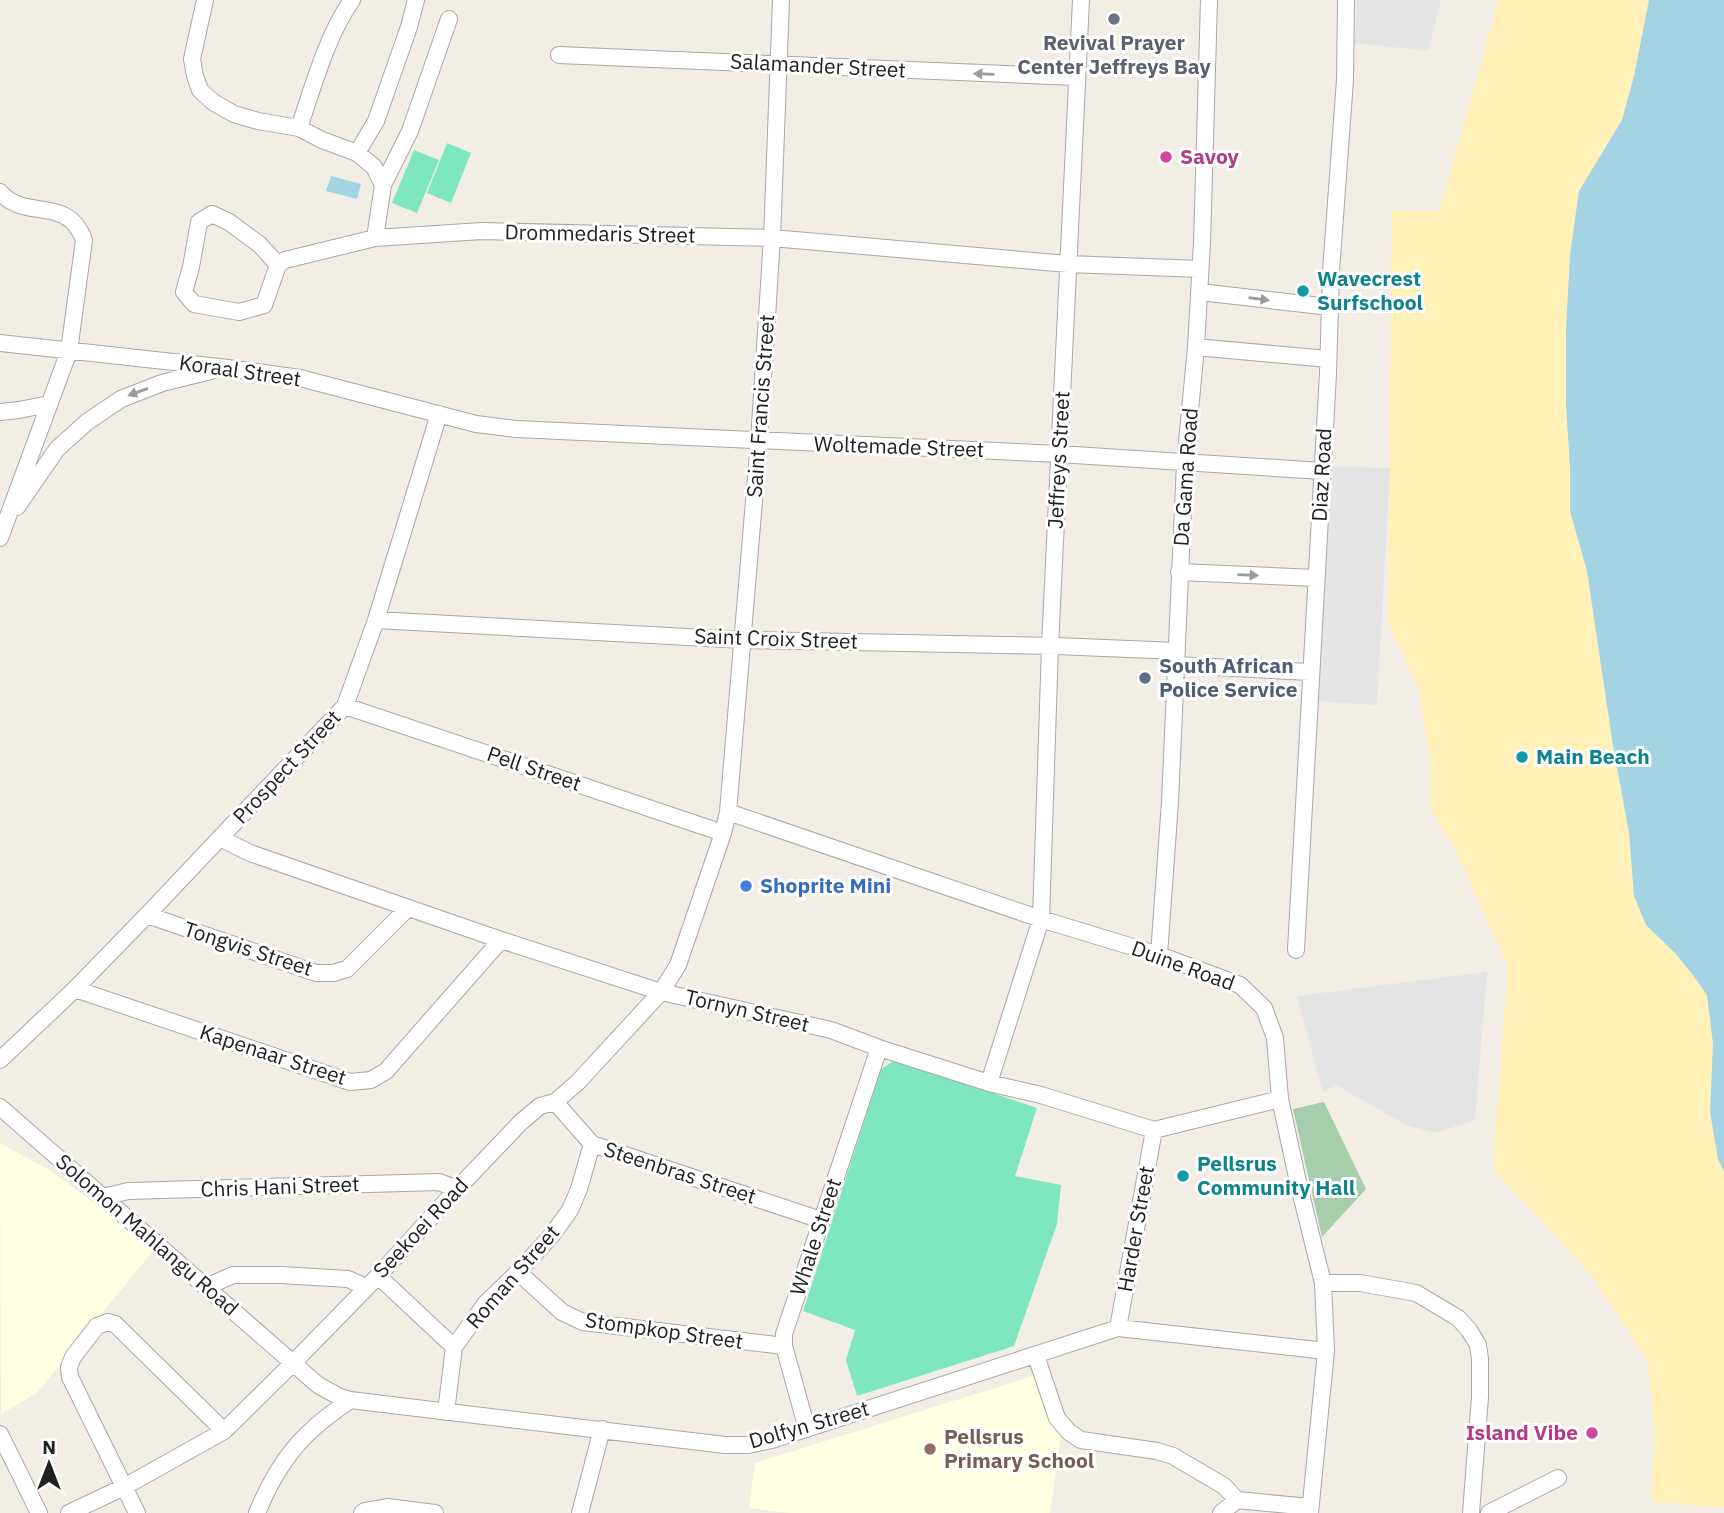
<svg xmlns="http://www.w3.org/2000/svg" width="1724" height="1513" font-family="'IBM Plex Sans',sans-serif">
	<rect width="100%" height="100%" fill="#f2eee6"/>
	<path fill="#ffffe2" d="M0,1143L51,1171L155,1248L37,1393L1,1414Z
		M1033,1376L1061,1434L1050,1513H790L749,1508L755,1463Z"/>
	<path fill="#fff1b7" d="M1499,0H1649L1634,76L1622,120L1579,191L1570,255L1566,330V405L1570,467V511L1587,571L1613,746L1629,832L1634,896L1646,925L1675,953L1693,975L1707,995L1713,1044L1710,1112L1718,1159L1724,1172V1508L1651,1501L1655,1433L1648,1361L1593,1277L1493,1168L1508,967L1456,850L1431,809V767L1419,689L1388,622L1392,210L1439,212Z"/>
	<path fill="#a6cdac" d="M1324,1102L1366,1189L1322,1237L1293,1109Z"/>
	<path fill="#7fe7bf" d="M447,143L471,153L451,203L427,193Z
		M414,150L439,160L417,213L392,203Z
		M895,1060L1037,1108L1015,1176L1061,1185L1057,1224L1014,1346L857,1396L846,1360L855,1330L803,1311L881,1069Z"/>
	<path fill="#e5e5e5" d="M1357,0H1441L1428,51L1355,43Z
		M1326,466L1390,468L1377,705L1314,701Z
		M1487,972L1475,1120L1435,1133L1406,1125L1336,1085L1323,1093L1297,996Z"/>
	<path fill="#a4d4e3" d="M1649,0H1724V1172L1718,1159L1710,1112L1713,1044L1707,995L1693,975L1675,953L1646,925L1634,896L1629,832L1613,746L1587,571L1570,511V467L1566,405V330L1570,255L1579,191L1622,120L1634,76Z
		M331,176L361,184L357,199L326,191Z"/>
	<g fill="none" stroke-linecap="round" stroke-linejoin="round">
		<g stroke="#a8a8a8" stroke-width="18">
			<path id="minor" d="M205,0L192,59L195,76L200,90L213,102L234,114L258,121L299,128L322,140L357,153L374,167L383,185
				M559,55L1076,77
				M299,128C313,87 327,35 352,0
				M357,153L376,121L409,27L416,0
				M0,192C25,222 67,194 84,240L69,351L0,538
				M375,238L383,185L410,131L449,19
				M278,265L260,245L229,222L212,214L199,222L191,267L184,292L194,304L239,312L264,305L278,265L285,260L375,238L482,231L772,238L1068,264L1200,269
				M1200,292L1330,307
				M0,343L228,368L300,378L476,424L516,429L1059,454L1322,471
				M1196,347L1328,359
				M0,412L19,410L49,404
				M17,507L57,449L87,422L121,399L162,383L211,371
				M1179,572L1316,578
				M376,620L743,640L1056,646L1177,651
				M1176,665L1310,672
				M345,706L723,833
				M728,812L1041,919L1159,955L1240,985L1264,1008L1275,1038L1280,1099L1298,1182L1323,1283L1326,1351L1310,1513
				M220,838L250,853L501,940L661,992L831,1030L879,1048L989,1083L1041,1095L1154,1130L1280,1099
				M147,915L316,973H333L347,969L408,908
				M1296,950L1328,373L1331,271L1345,80L1346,0
				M1159,955L1170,802L1185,463L1196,347L1202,243L1209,0
				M75,989L350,1082L371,1080L386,1071L501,940
				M0,1060L75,989L147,915L345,706L376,620L439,414
				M989,1083L1041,919L1050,646L1081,0
				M555,1102L592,1144L821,1220
				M0,1107L318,1385L338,1396L350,1400L725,1445H748L772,1440L1118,1328L1326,1351
				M103,1197L128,1191L439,1182L457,1189
				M518,1272L562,1312L583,1322L784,1346
				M378,1276L454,1347
				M1323,1283H1360L1416,1293L1458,1318L1469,1330L1478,1345L1480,1359V1397L1471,1513
				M206,1287L233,1275H281L348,1279L366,1287
				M1118,1328L1154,1130
				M1036,1356L1057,1418L1069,1432L1081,1440L1157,1451L1173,1456L1224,1486L1237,1500L1310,1507
				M446,1412L454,1347L486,1303L518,1272L552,1235L570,1210L579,1189L592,1144
				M807,1429L784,1346V1334L879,1048
				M0,1434L39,1513
				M69,1513L124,1487L224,1431L293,1363L378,1276L457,1189L521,1122L540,1106L555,1102L578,1082L661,992L678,965L723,833L728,812L759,441L772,238L781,0
				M137,1513L70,1377L69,1367L73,1357L97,1326L108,1322L115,1324L224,1431
				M257,1513C270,1481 288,1450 315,1427C326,1417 338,1409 350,1400
				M362,1513L365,1511L387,1507L435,1513
				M580,1513L602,1429
				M1221,1513L1237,1500
				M1489,1513L1558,1478"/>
		</g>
		<use href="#minor" stroke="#fff" stroke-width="16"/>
	</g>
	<defs><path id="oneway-solid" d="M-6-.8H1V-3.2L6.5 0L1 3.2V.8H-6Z" transform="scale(1.75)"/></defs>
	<g fill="#9b9b9b">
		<use href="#oneway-solid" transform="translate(984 74) rotate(-178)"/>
		<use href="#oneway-solid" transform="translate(1259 299) rotate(7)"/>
		<use href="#oneway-solid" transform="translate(138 392) rotate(160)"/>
		<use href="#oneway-solid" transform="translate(1248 575) rotate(2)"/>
	</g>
	<circle fill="#6b7280" stroke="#fff" stroke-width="2.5" cx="1114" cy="19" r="7"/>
	<g fill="#d1479c" stroke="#fff" stroke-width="2.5">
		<circle cx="1166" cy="157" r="7"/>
		<circle cx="1592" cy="1433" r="7"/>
	</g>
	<g fill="#0f9aa8" stroke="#fff" stroke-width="2.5">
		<circle cx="1303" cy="291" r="7"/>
		<circle cx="1522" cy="757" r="7"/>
		<circle cx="1183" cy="1176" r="7"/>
	</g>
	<circle fill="#5c6f8a" stroke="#fff" stroke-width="2.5" cx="1145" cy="678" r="7"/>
	<circle fill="#3f7fe0" stroke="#fff" stroke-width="2.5" cx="746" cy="886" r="7"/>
	<circle fill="#8d6e63" stroke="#fff" stroke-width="2.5" cx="930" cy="1449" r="7"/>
	<g text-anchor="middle" stroke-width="6" stroke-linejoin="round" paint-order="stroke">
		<g font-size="21" font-weight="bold" fill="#5b616d" stroke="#fff">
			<text x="1114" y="50">Revival Prayer<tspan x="1114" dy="24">Center Jeffreys Bay</tspan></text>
		</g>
		<g font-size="21" fill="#212121" stroke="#fff">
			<text transform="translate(818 66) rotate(3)" y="7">Salamander Street</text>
			<text transform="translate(600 234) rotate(1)" y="7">Drommedaris Street</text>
			<text transform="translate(240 371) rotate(8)" y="7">Koraal Street</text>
			<text transform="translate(761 406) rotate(-86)" y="7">Saint Francis Street</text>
			<text transform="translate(899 447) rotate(2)" y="7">Woltemade Street</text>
			<text transform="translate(1059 460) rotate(-87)" y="7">Jeffreys Street</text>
			<text transform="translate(1322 475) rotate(-87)" y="7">Diaz Road</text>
			<text transform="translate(1186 477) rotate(-86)" y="7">Da Gama Road</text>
			<text transform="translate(776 639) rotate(2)" y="7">Saint Croix Street</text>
			<text transform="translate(287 767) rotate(-47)" y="7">Prospect Street</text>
			<text transform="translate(534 769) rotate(19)" y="7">Pell Street</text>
			<text transform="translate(248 949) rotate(18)" y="7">Tongvis Street</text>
			<text transform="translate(1183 966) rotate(20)" y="7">Duine Road</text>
			<text transform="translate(747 1011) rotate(13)" y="7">Tornyn Street</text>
			<text transform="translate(273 1055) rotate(18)" y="7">Kapenaar Street</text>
			<text transform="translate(680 1173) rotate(18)" y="7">Steenbras Street</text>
			<text transform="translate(280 1187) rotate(-2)" y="7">Chris Hani Street</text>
			<text transform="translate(421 1228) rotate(-47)" y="7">Seekoei Road</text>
			<text transform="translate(1136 1229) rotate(-80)" y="7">Harder Street</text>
			<text transform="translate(147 1235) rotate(41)" y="7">Solomon Mahlangu Road</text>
			<text transform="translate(816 1237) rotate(-72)" y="7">Whale Street</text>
			<text transform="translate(513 1277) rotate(-49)" y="7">Roman Street</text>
			<text transform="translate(664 1331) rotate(8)" y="7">Stompkop Street</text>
			<text transform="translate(809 1425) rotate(-16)" y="7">Dolfyn Street</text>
		</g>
		<g font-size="21" font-weight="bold" fill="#b23c85" stroke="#fff" text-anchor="start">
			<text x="1180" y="164">Savoy</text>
			<text x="1578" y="1440" text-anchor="end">Island Vibe</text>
		</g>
		<g font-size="21" font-weight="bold" fill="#0d838f" stroke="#fff" text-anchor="start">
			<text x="1317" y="286">Wavecrest<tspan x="1317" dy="24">Surfschool</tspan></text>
			<text x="1536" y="764">Main Beach</text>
			<text x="1197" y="1171">Pellsrus<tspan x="1197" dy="24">Community Hall</tspan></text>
		</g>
		<g font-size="21" font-weight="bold" fill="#4e5e75" stroke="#fff" text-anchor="start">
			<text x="1159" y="673">South African<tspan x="1159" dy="24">Police Service</tspan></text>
		</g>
		<g font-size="21" font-weight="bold" fill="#366cbe" stroke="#fff" text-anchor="start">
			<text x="760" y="893">Shoprite Mini</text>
		</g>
		<g font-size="21" font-weight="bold" fill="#785e54" stroke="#fff" text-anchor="start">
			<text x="944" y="1444">Pellsrus<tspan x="944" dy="24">Primary School</tspan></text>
		</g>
	</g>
	<g transform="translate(49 1464)" stroke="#ffffff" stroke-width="5" paint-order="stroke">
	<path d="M0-5L12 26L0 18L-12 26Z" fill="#212121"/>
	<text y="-10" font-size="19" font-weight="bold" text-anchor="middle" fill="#212121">N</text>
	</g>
</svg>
